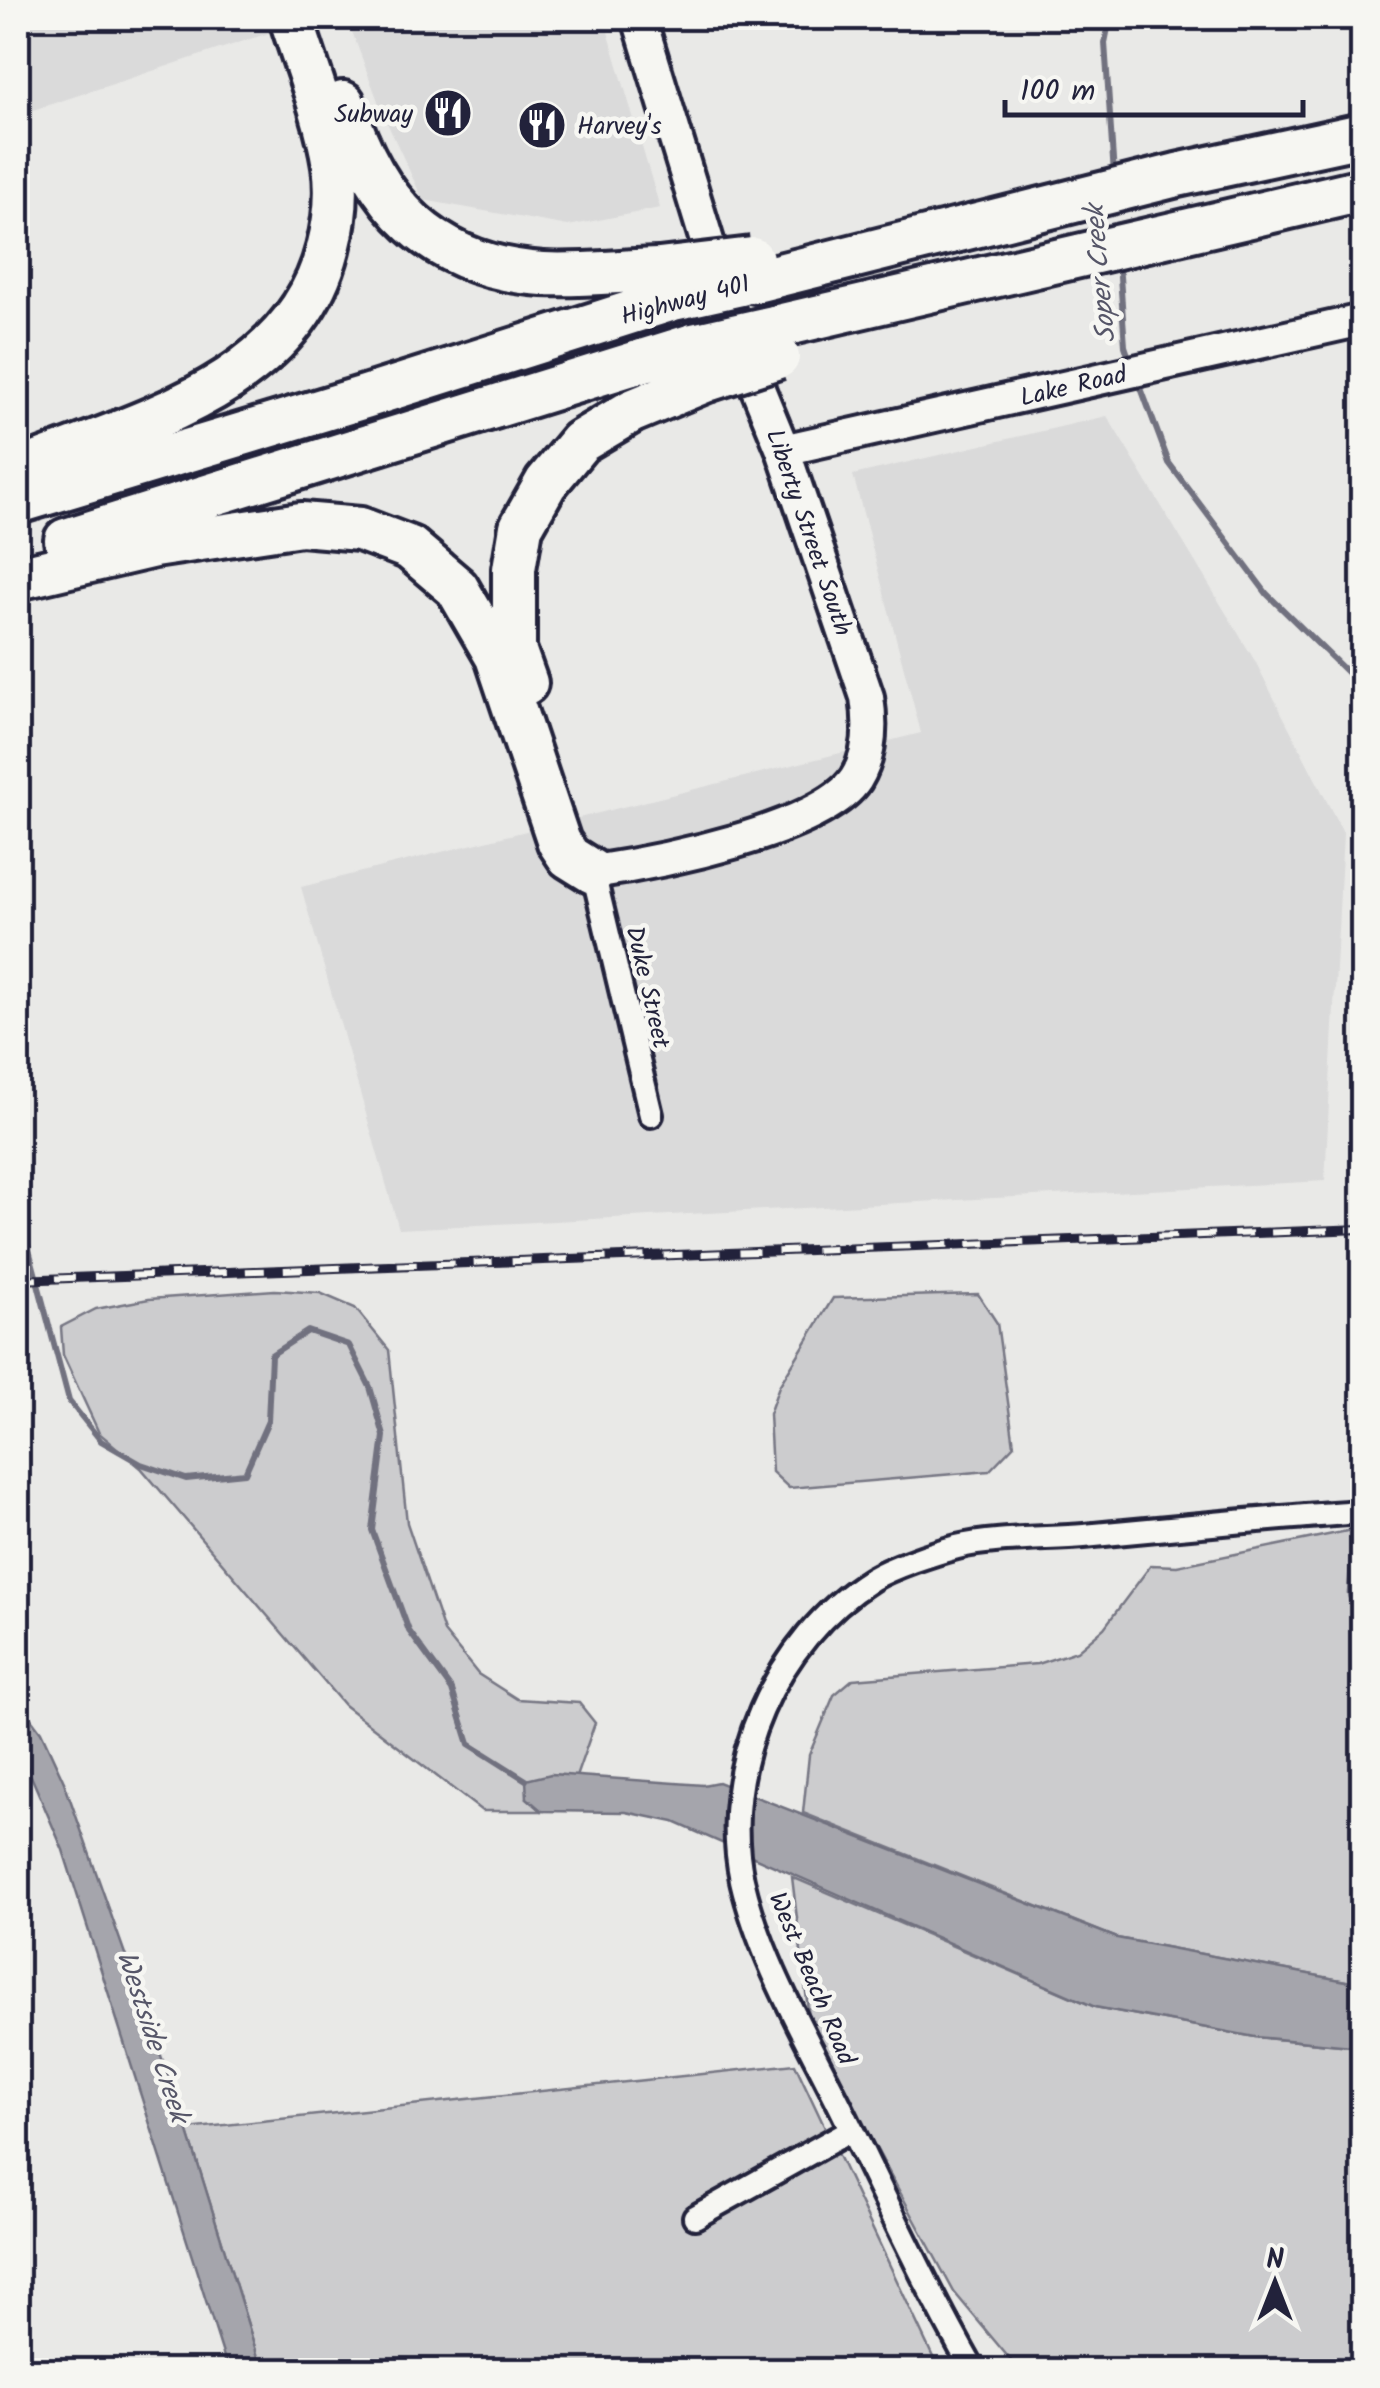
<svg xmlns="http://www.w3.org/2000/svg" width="1380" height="2388" font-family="Kalam,sans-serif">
	<rect width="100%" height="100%" fill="#e9e9e7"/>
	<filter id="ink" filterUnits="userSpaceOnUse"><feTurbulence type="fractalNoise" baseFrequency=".01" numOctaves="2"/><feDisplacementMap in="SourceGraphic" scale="20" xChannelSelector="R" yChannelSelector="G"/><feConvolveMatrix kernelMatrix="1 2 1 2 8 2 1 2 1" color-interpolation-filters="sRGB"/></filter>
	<g filter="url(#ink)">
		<path fill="#dadada" d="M18,18H274L278,30L18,115Z
			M347,18H604L660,208L568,226L423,200L382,112Z
			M1107,416L1255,661L1343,833L1325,1181L399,1229L301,887L921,733L853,475Z"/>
		<path fill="#ccccce" stroke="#777784" stroke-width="2.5" d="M275,1290L320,1293L355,1308L389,1350L407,1523L444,1632L478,1674L517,1699L579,1703L595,1723L576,1777L551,1774L527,1798L542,1811H482L344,1705L141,1468L99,1433L63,1355L61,1327L96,1309L149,1299Z
			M978,1294L997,1323L1014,1445L989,1471L789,1488L772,1472L769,1414L779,1386L833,1298Z
			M1352,1530L1348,1593L1362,1660V1984L1117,1938L803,1813L809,1755L834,1695L853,1679L1037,1664L1077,1651L1104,1628L1151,1565L1177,1566Z
			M792,1877L1095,2007L1255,2037L1362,2047V2370H1019L954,2292L810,2026Z
			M795,2064L939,2370H262L187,2129Z"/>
		<path fill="#a5a5ac" stroke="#71717f" stroke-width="2.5" d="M1362,1446V1660L1348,1593Z
			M18,1701L41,1732L64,1782L187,2129L262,2370H228L63,1850L18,1746Z
			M551,1774L703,1785L718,1782L1117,1938L1362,1984V2047L1255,2037L1095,2007L674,1822L626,1812L542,1811L527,1798L526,1780Z"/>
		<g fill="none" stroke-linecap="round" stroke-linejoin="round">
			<path stroke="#71717f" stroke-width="6" d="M1110,18L1105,43L1114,175
				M1119,263L1125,346L1131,364
				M1138,380L1169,463L1267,594L1362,687
				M18,1208L69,1401L101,1441L141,1464L186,1479L245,1473L268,1421L271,1355L308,1331L349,1345L370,1387L384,1436L372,1530L409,1631L452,1690L469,1744L526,1780"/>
			<g stroke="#22223b" stroke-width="30">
				<path id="minor" d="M593,872L651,1115
					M695,2217L851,2130
					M973,2370C925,2285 884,2196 841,2108C805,2035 760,1959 742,1880C718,1767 776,1639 872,1579C892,1567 934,1553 957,1547C993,1538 1046,1539 1084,1536C1177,1527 1270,1518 1362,1512"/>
			</g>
			<g stroke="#22223b" stroke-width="38">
				<path id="tertiary" d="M783,450L1362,320"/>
			</g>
			<g stroke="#22223b" stroke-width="40">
				<path id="secondary" d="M593,872C654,863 822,831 856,779C871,755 871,723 867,697L783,450L735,333L639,18"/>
			</g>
			<g stroke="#22223b" stroke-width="50">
				<path id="motorway" d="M343,103C374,204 432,267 543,274C581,276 621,271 659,270
					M756,281L1177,175L1362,135
					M774,327L1362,190
					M18,471C134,424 293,387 328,249C335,222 338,193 334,165C326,115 306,66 291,18
					M18,502L365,397L673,299
					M66,540L693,345
					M18,578L154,546L301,524L360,529L410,548L457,588L497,657L559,842L569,857L593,872
					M526,683L514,649V569L521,527L546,483L580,442L632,411L707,380"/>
			</g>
			<use href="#minor" stroke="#f6f6f2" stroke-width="22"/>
			<use href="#tertiary" stroke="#f6f6f2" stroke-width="30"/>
			<use href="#secondary" stroke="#f6f6f2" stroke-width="32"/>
			<use href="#motorway" stroke="#f6f6f2" stroke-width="42"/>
			<g stroke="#22223b" stroke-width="10">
				<path id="rail" d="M18,1280L1362,1229"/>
			</g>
			<use href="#rail" stroke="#f6f6f2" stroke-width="6" stroke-dasharray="19" stroke-linecap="butt"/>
			<g stroke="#22223b" stroke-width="50" stroke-linecap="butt">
				<path id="motorway-bridge" d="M659,270L752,259
					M673,299L741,284
					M693,345L774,327
					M707,380L778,357"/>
			</g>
			<use href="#motorway-bridge" stroke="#f6f6f2" stroke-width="42"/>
		</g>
	</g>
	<defs>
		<g id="restaurant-disc" transform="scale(2.5)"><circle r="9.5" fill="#22223b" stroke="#f6f6f2"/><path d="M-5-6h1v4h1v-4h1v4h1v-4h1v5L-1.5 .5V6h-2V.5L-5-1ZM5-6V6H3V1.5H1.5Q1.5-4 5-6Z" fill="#fff"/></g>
	</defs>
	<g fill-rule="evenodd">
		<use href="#restaurant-disc" x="448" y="113"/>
		<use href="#restaurant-disc" x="542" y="125"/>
	</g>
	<g text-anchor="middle" stroke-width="9" stroke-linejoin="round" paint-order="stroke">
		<g font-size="25" fill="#22223b" stroke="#f6f6f2" text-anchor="end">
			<text x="413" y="122">Subway</text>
			<text x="577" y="134" text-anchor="start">Harvey's</text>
		</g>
		<g font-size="25" fill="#22223b" stroke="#f6f6f2">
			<text transform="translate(685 299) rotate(-15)" y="9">Highway 401</text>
			<text transform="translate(1073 385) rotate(-13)" y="9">Lake Road</text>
			<text transform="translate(810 532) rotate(71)" y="9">Liberty Street South</text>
			<text transform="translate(649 987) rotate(77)" y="9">Duke Street</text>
			<text transform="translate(813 1978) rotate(67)" y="9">West Beach Road</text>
		</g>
		<g font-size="28" font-style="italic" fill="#565668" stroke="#f6f6f2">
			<text transform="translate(1099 274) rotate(-95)" y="10">Soper Creek</text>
			<text transform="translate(154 2036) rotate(72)" y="10">Westside Creek</text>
		</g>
	</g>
	<rect width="1380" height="2388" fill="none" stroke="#f6f6f2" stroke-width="60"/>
	<rect x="30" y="30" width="1320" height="2328" fill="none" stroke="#22223b" stroke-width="4" filter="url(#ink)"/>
	<g transform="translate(1275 2283)" stroke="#f6f6f2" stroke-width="8" paint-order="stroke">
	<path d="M0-8L18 38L0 25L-18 38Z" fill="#22223b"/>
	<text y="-15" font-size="28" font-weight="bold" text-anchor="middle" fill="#22223b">N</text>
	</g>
	<path d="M1005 100v15h298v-15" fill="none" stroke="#22223b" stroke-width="5"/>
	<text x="1020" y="100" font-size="30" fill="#22223b" stroke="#f6f6f2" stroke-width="8" paint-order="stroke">100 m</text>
</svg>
